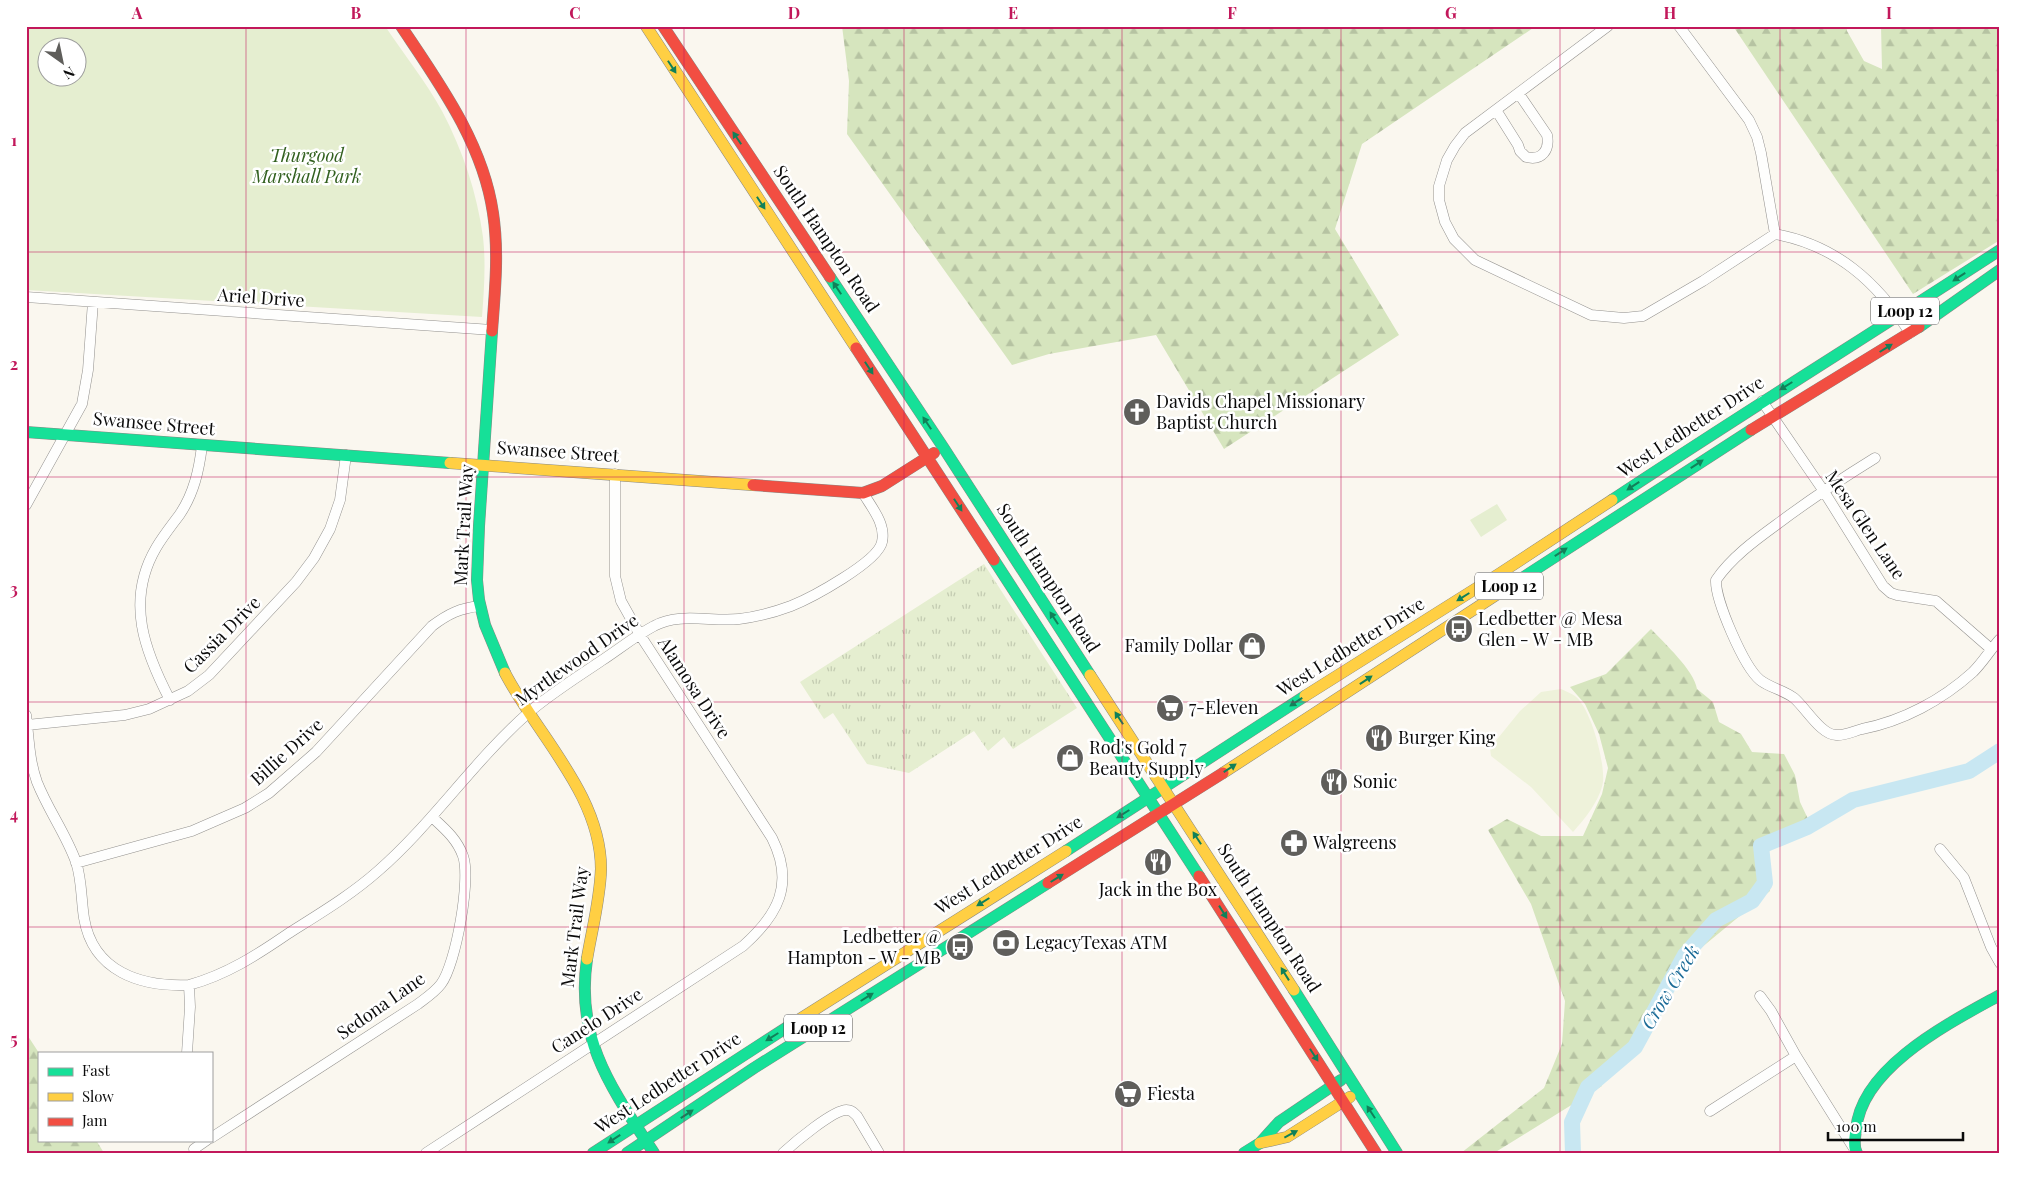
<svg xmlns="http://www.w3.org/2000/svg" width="2026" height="1179" font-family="'Playfair Display',serif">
	<defs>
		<pattern id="grass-tufts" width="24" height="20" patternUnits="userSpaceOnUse" patternTransform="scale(1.25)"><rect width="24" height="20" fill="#e5eed0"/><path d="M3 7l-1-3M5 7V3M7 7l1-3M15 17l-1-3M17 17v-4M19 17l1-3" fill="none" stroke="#c3cbb1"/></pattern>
		<pattern id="forest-firs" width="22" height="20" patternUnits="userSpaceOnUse" patternTransform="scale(1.25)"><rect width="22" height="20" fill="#d6e5be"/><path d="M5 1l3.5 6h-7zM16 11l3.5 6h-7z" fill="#b6c3a2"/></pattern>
	</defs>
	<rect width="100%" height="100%" fill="#faf7ef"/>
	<path fill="url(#grass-tufts)" d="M984,564L1077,708L1013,749L1004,737L988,751L974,731L909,773L867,764L833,713L824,719L800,682Z"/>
	<path fill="url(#forest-firs)" d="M842,26H1536L1362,144L1335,229L1399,335L1224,449L1156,335L1049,354L1012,365L847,134L849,81Z
		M1733,26H1846L1847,31L1864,61L1882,69L1881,26H2000V240L1913,294Z
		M1651,629C1664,643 1694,670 1697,689L1713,702L1719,722L1741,734L1752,752L1784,754L1795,775L1800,802L1809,821L1763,848L1770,891L1684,962L1644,1036L1596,1077L1602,1086L1494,1153H1461L1544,1088L1562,1044L1565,1001L1531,904L1488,830L1507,819L1541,836H1583L1602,794L1608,768L1599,734L1585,704L1570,687L1606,674Z
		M26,1033L39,1053V1140H96L104,1153H26Z"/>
	<path fill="#e5eed0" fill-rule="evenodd" d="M26,26H385C403,53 427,83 442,111C463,151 477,193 483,237C486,263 484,291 482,317L26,290ZM48,48H78V78H48Z
		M1497,504L1507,520L1481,537L1470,520Z"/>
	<path fill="#eef2da" d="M1561,689C1565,691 1571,693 1575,696C1591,708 1605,762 1603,782C1600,800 1585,819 1573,832L1531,787L1491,756L1490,748L1520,711L1541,692Z"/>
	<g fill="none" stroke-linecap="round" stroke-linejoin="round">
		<path stroke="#c8e7f2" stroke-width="16" d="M1573,1153L1572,1122L1588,1087L1635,1047L1685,955L1716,920L1752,901L1765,883L1761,846L1807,827L1853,800L1969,771L2000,751"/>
		<g stroke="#93918e" stroke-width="11">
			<path id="street" d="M1608,26L1465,133L1455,146L1447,160L1439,186V200L1445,222L1454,239L1475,260L1591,315L1624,318L1643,316L1703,281L1775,234L1761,153L1757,137L1749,120L1679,26
				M1496,110L1518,145L1520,151L1526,157C1542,161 1550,150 1547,135L1519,94
				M1775,234C1836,245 1877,282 1910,333
				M26,297L492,330
				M1762,401L1823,490L1883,586L1891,593L1897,595L1936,601L1991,649
				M1875,458C1841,479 1808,501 1776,525C1754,541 1731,558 1716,580C1715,600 1744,667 1760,680C1770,688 1784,690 1794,698C1805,707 1821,735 1836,735C1844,736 1854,731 1862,729C1903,721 1942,700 1973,672C1983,662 1990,650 2000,639
				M26,505L82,404L88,370L93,302
				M170,700C145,652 125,601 156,548C163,536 172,525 180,514C194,493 199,470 202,446
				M26,715C29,738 29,760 37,782C48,810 66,834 76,862C82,880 81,899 84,918C93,972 141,987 189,985L190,1007L187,1053
				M27,725L125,715L149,709L188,691L209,675L296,582L314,558L330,529L340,500L346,455
				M1940,849L1964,878L1991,947L2000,963
				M76,863L192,831L245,808L269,793L316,752L432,626C448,614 460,608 480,606
				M189,985C226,975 257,955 289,933C319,914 351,895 378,871C432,824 473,762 527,714C550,694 576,678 601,661C618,650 635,636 654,626C679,612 711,622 739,619C756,617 775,612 791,606C811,598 878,562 882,542C886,524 872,508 863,493
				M1760,996L1771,1011L1796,1056L1855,1150
				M1710,1111L1796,1056
				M211,1138L418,1004C426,998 435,992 441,984C456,964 471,879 463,856C457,839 445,829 432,817
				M194,1149L207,1140
				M426,1153L743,946C778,915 795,884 772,838L640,635L621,601L615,576V474
				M783,1153C794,1143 834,1109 847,1110C852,1110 854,1113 857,1116L879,1153"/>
		</g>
		<g stroke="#898884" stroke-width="12">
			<path id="fast" d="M830,277L943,447L1090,675
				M1919,327L2000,270
				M492,331L479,526L477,580L479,600L485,625L505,673
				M26,432L450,463
				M1612,500C1740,415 1871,334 2000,250
				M994,560L1199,876
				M1513,584L1751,430
				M1066,851L1305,696
				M587,959C575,1040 612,1089 654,1153
				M1294,990L1397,1153
				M593,1153L792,1024
				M627,1153L754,1068L1048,883
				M1244,1153L1260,1143L1279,1122L1341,1080
				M1857,1153C1853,1147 1855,1137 1856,1130C1861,1067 1951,1022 2000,995"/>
		</g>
		<g stroke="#898884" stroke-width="12">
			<path id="slow" d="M646,26L856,348
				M450,463L753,485
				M505,673C537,735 601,795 601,869C600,900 592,929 587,959
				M1090,675L1294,990
				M1305,696L1499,574L1612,500
				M1223,773L1513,584
				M792,1024L1066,851
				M1260,1143L1287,1137L1350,1097"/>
		</g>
		<g stroke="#898884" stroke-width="12">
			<path id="jam" d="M401,26C439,83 483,143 493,213C499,252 495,291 492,331
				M663,26L830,277
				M856,348L994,560
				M1751,430L1919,327
				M753,485L863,493L882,486L934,453
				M1199,876L1376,1153
				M1048,883L1223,773"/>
		</g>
		<use href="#street" stroke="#fefefd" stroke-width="10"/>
		<use href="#fast" stroke="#16e098" stroke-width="11"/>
		<use href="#slow" stroke="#ffcf43" stroke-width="11"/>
		<use href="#jam" stroke="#f24e42" stroke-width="11"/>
	</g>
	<defs><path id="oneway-solid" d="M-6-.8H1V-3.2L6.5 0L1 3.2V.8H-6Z" transform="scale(1.25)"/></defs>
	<g fill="#118059">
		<use href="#oneway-solid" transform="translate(672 67) rotate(57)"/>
		<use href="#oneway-solid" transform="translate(737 138) rotate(-124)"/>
		<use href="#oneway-solid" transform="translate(761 203) rotate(57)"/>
		<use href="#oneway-solid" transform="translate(1959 277) rotate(147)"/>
		<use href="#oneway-solid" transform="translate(837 288) rotate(-124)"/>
		<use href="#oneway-solid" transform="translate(1886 348) rotate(-32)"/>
		<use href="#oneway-solid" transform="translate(869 368) rotate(57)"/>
		<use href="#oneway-solid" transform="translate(1786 386) rotate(148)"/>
		<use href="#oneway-solid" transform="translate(927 423) rotate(-124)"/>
		<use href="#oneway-solid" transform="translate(1697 464) rotate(-33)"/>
		<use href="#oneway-solid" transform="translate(1633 486) rotate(147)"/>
		<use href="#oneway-solid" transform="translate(958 505) rotate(57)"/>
		<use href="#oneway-solid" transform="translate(1561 552) rotate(-33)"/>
		<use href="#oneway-solid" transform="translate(1463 597) rotate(148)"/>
		<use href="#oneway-solid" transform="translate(1054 618) rotate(-123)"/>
		<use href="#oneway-solid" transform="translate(1366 680) rotate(-34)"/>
		<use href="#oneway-solid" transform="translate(1296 702) rotate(147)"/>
		<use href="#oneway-solid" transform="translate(1119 718) rotate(-123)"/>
		<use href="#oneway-solid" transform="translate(1230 768) rotate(-33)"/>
		<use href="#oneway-solid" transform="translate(1123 814) rotate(148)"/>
		<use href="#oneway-solid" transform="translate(1197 838) rotate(-123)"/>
		<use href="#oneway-solid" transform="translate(1057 878) rotate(-32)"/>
		<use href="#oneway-solid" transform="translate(983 902) rotate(148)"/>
		<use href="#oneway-solid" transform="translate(1223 912) rotate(58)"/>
		<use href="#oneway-solid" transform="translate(1285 974) rotate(-122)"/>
		<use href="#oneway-solid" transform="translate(867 997) rotate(-32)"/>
		<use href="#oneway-solid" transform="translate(772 1037) rotate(148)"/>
		<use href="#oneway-solid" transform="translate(1314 1055) rotate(57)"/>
		<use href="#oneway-solid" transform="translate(1371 1112) rotate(-123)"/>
		<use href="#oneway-solid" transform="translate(687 1114) rotate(-33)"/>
		<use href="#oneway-solid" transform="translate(1291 1134) rotate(-28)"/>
		<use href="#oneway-solid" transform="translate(614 1139) rotate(147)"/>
	</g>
	<path fill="none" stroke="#c2185b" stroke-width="1" stroke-opacity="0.55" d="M246,26V1153M466,26V1153M684,26V1153M904,26V1153M1122,26V1153M1341,26V1153M1560,26V1153M1780,26V1153M26,252H2000M26,477H2000M26,702H2000M26,927H2000"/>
	<defs>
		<g id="church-disc" transform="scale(1.4375)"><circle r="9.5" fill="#5f5e5b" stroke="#fff"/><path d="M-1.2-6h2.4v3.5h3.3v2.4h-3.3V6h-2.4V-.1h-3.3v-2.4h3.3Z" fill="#fff"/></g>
		<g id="bus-disc" transform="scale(1.4375)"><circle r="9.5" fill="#5f5e5b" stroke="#fff"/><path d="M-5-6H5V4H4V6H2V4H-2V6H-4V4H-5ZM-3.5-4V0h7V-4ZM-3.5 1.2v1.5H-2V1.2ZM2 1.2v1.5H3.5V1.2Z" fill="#fff"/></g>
		<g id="shop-disc" transform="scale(1.4375)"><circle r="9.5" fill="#5f5e5b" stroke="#fff"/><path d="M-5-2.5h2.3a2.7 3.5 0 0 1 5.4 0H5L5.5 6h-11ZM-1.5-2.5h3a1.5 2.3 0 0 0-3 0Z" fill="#fff"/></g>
		<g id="supermarket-disc" transform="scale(1.4375)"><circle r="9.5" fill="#5f5e5b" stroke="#fff"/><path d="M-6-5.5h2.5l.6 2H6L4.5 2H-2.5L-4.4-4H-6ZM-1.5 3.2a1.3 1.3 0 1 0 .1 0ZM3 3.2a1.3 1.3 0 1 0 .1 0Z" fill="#fff"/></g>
		<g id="restaurant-disc" transform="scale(1.4375)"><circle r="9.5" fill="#5f5e5b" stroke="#fff"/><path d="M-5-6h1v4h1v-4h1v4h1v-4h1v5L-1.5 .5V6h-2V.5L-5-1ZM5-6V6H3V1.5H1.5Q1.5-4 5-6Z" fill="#fff"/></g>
		<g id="pharmacy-disc" transform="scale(1.4375)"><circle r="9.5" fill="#5f5e5b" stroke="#fff"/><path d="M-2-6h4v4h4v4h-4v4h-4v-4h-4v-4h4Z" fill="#fff"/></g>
		<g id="bank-disc" transform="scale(1.4375)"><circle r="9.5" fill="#5f5e5b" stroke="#fff"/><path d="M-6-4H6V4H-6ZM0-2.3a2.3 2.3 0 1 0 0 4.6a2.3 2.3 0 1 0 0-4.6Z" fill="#fff"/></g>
	</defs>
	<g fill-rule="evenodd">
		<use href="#church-disc" x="1137" y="412"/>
		<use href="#bus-disc" x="1459" y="629"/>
		<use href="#shop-disc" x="1252" y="646"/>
		<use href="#supermarket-disc" x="1170" y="708"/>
		<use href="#restaurant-disc" x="1379" y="738"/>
		<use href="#shop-disc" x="1070" y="758"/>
		<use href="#restaurant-disc" x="1334" y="782"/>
		<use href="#pharmacy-disc" x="1294" y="843"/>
		<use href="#restaurant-disc" x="1158" y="862"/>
		<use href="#bank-disc" x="1006" y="943"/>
		<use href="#bus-disc" x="960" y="947"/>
		<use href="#supermarket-disc" x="1128" y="1094"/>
	</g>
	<g text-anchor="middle" stroke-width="5" stroke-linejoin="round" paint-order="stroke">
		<g fill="#fff" stroke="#545454" stroke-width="1">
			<rect x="1871" y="297.5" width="68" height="27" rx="4"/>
			<rect x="1475" y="572.5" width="68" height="27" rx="4"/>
			<rect x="784" y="1014.5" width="68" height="27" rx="4"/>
		</g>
		<g font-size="16" font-weight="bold" fill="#0b0b0b">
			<text x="1905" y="317">Loop 12</text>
			<text x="1509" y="592">Loop 12</text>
			<text x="818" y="1034">Loop 12</text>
		</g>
		<g font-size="18" font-style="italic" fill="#32601f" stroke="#fff">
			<text x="307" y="162">Thurgood<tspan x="307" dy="21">Marshall Park</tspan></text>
		</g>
		<g font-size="18" fill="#0b0b0b" stroke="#fff">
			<text transform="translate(826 239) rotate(56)" y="6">South Hampton Road</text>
			<text transform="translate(261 298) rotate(4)" y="6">Ariel Drive</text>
			<text transform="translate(154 424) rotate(5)" y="6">Swansee Street</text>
			<text transform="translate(1691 427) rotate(-33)" y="6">West Ledbetter Drive</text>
			<text transform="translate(558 452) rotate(4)" y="6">Swansee Street</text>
			<text transform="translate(464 525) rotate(-87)" y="6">Mark Trail Way</text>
			<text transform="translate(1865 525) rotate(56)" y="6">Mesa Glen Lane</text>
			<text transform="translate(1048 578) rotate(57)" y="6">South Hampton Road</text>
			<text transform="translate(222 635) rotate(-45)" y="6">Cassia Drive</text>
			<text transform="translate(1351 647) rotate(-32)" y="6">West Ledbetter Drive</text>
			<text transform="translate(577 660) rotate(-35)" y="6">Myrtlewood Drive</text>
			<text transform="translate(694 688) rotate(57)" y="6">Alamosa Drive</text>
			<text transform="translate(287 752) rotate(-42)" y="6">Billie Drive</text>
			<text transform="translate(1009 865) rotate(-32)" y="6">West Ledbetter Drive</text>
			<text transform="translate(1269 918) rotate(57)" y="6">South Hampton Road</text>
			<text transform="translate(575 927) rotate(-83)" y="6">Mark Trail Way</text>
			<text transform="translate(381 1006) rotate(-35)" y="6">Sedona Lane</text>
			<text transform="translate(597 1021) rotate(-33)" y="6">Canelo Drive</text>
			<text transform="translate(668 1083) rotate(-33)" y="6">West Ledbetter Drive</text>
		</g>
		<g font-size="18" fill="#0b0b0b" stroke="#fff" text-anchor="start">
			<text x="1156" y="408">Davids Chapel Missionary<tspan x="1156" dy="21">Baptist Church</tspan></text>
			<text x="1478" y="625">Ledbetter @ Mesa<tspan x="1478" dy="21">Glen - W - MB</tspan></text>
			<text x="1233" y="652" text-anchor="end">Family Dollar</text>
			<text x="1189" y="714">7-Eleven</text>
			<text x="1398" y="744">Burger King</text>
			<text x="1089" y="754">Rod's Gold 7<tspan x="1089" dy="21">Beauty Supply</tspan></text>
			<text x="1353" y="788">Sonic</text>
			<text x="1313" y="849">Walgreens</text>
			<text x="1158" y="896" text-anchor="middle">Jack in the Box</text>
			<text x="941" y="943" text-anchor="end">Ledbetter @<tspan x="941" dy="21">Hampton - W - MB</tspan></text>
			<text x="1025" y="949">LegacyTexas ATM</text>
			<text x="1147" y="1100">Fiesta</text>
		</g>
		<g font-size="19" font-style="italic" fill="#1b6b97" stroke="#fff">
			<text transform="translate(1670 987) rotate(-59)" y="7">Crow Creek</text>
		</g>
	</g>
	<rect width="2026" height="1179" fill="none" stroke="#ffffff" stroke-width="55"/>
	<rect x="38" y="1052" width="175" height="90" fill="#ffffff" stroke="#9d9d9d"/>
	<rect x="48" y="1068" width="25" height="8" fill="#16e098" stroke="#9d9d9d"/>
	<text x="82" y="1076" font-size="15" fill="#0b0b0b">Fast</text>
	<rect x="48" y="1093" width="25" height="8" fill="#ffcf43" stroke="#9d9d9d"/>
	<text x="82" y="1102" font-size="15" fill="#0b0b0b">Slow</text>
	<rect x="48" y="1118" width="25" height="8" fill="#f24e42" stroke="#9d9d9d"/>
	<text x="82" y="1126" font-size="15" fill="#0b0b0b">Jam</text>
	<g transform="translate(62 62) rotate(147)"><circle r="24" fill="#ffffff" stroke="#9d9d9d"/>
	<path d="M0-4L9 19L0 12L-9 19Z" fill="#5f5e5b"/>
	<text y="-8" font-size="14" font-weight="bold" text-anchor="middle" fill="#0b0b0b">N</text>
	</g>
	<path d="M1828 1132v8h135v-8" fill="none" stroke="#0b0b0b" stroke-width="2.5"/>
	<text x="1836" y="1132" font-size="15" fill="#0b0b0b" stroke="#ffffff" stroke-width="4" paint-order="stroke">100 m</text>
	<rect x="28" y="28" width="1970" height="1124" fill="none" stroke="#c2185b" stroke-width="2"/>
	<g font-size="16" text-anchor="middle" font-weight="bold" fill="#c2185b">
		<text x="137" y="19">A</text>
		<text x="356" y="19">B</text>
		<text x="575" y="19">C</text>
		<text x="794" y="19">D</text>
		<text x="1013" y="19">E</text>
		<text x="1232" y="19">F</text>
		<text x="1451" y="19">G</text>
		<text x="1670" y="19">H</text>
		<text x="1889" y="19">I</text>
		<text x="14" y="146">1</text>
		<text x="14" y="370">2</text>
		<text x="14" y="595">3</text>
		<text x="14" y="820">4</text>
		<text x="14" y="1045">5</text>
	</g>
</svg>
